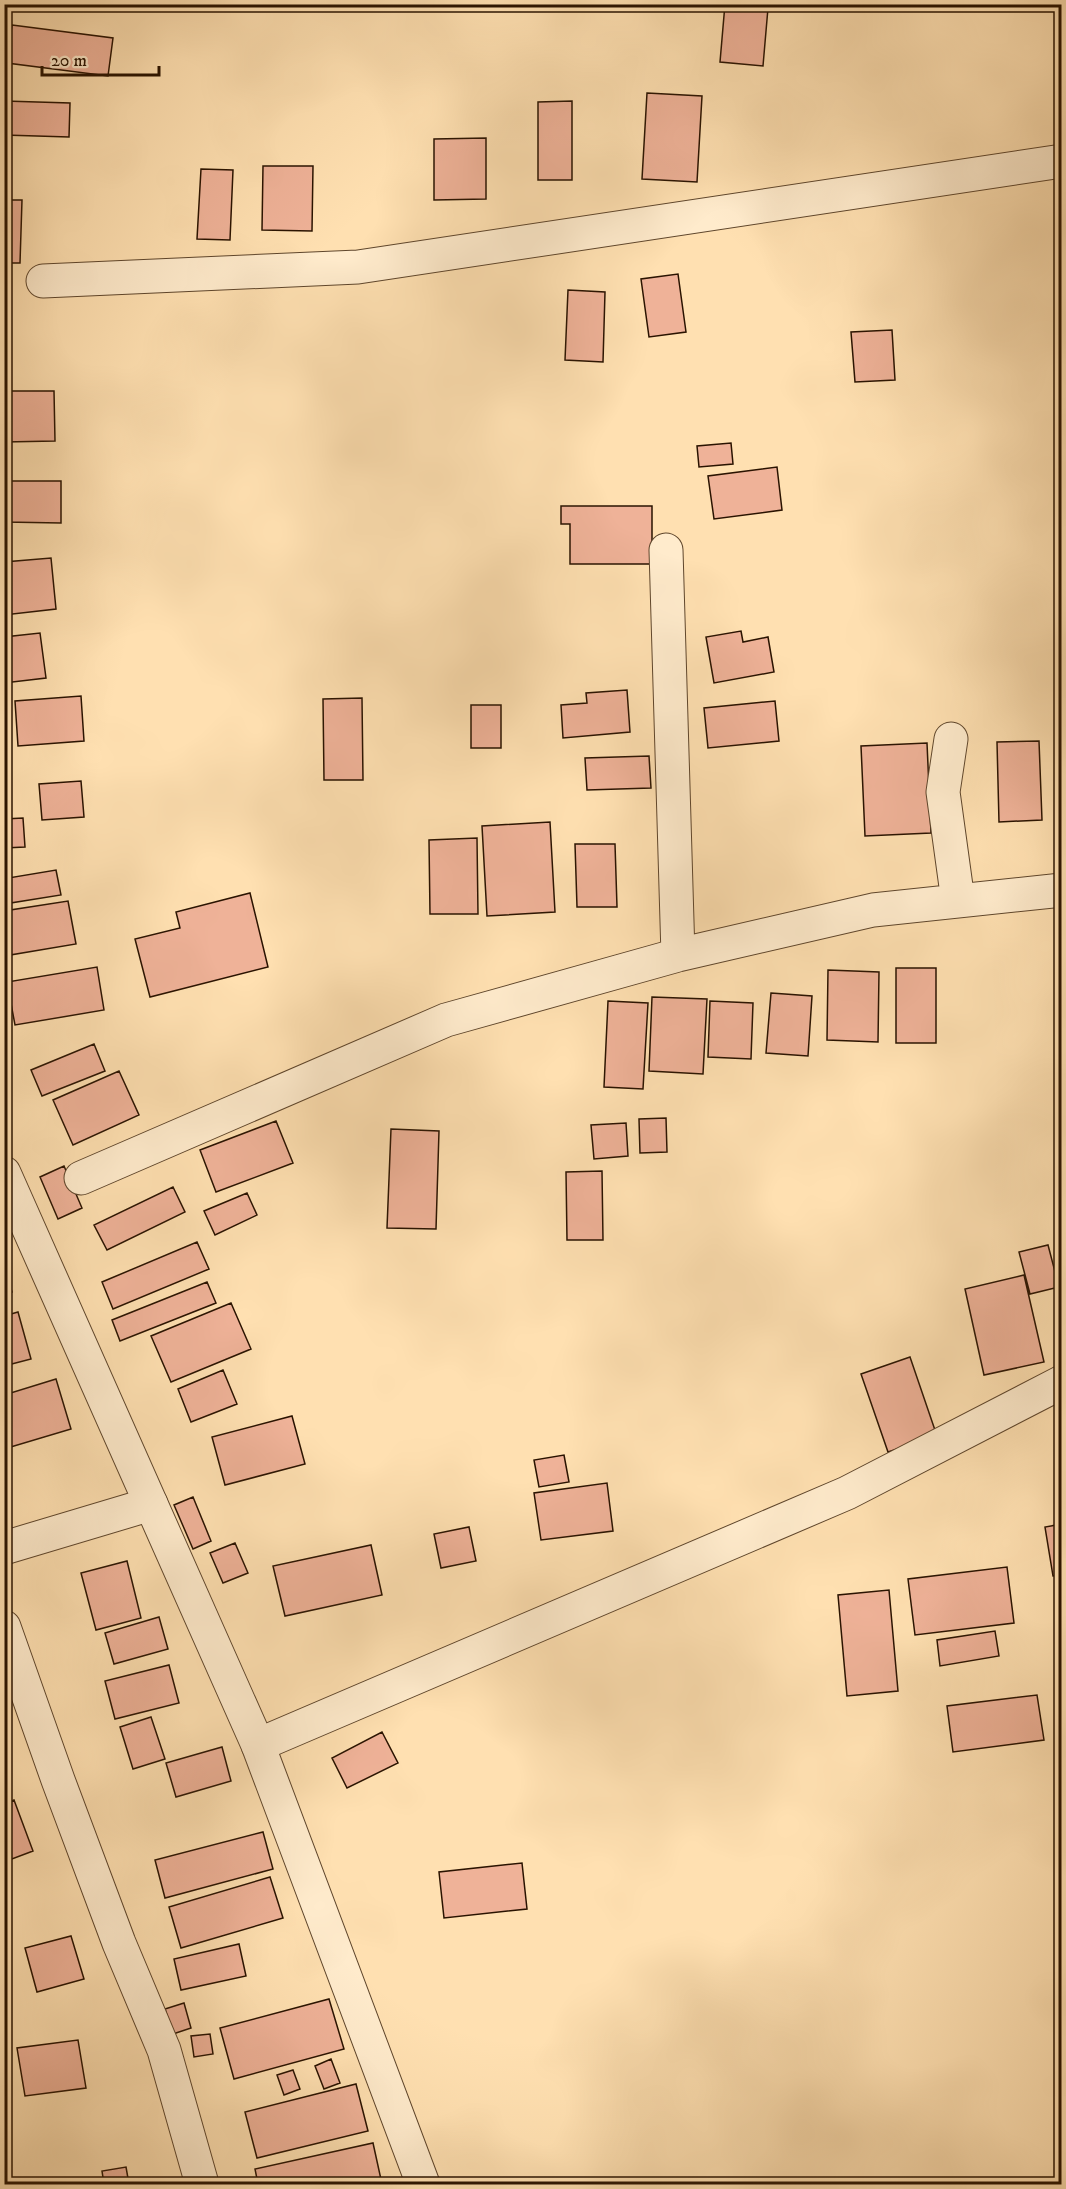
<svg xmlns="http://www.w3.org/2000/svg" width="1066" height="2189" font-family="'IM FELL DW Pica',serif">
	<rect width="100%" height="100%" fill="#ffe0b1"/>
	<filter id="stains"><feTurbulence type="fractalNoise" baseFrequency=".00333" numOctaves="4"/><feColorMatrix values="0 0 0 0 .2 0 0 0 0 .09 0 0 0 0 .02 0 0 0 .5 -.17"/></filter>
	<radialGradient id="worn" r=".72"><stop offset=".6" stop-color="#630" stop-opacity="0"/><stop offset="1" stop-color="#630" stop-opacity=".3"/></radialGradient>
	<path fill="#efb298" stroke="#2a1300" stroke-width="1.5" d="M725,4L768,8L763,66L720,62Z
		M12,25L113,38L108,76L7,63Z
		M647,93L702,96L697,182L642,179Z
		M4,101L70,103L69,137L4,135Z
		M572,101V180H538V102Z
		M486,138V199L434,200V139Z
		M263,166H313L312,231L262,230Z
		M201,169L233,170L230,240L197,239Z
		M4,200H22L20,263H4Z
		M678,274L686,332L649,337L641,279Z
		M568,290L605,292L603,362L565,360Z
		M892,330L895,380L855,382L851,332Z
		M4,391H54L55,441L4,442Z
		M731,443L733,464L699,467L697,446Z
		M777,467L782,510L714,519L708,476Z
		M4,481H61V523L4,522Z
		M561,506H652V564H570V524H561Z
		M51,558L56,609L4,615V562Z
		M741,631L743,642L768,637L774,672L714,683L706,637Z
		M40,633L46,678L4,683V637Z
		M627,690L630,732L563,738L561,705L587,703L586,693Z
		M81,696L84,741L18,746L15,701Z
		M362,698L363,780H324L323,699Z
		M775,701L779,741L708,748L704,708Z
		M471,705H501V748H471Z
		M1039,741L1042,820L999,822L997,742Z
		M927,743L931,833L865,836L861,746Z
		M649,756L651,788L587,790L585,758Z
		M81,781L84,817L42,820L39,784Z
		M23,818L25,847L4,848V819Z
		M550,822L555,912L487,916L482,826Z
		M477,838L478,914H430L429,840Z
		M575,844H615L617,907H577Z
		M56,870L61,895L4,904V895L10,894L8,878Z
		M250,893L268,967L150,997L135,939L180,928L176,912Z
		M68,901L76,944L4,956V911Z
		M97,967L104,1010L15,1025L7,982Z
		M896,968H936V1043H896Z
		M828,970L879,972L878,1042L827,1040Z
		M771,993L812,996L808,1056L766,1053Z
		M652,997L707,999L703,1074L649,1071Z
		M608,1001L648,1003L643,1089L604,1087Z
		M710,1001L753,1003L751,1059L708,1057Z
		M94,1044L105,1071L42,1096L31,1070Z
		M119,1071L139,1115L73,1145L53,1100Z
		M666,1118L667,1152L640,1153L639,1119Z
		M276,1121L293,1163L216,1192L200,1150Z
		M626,1123L628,1156L594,1159L591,1125Z
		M391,1129L439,1131L436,1229L387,1228Z
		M64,1166L82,1208L58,1219L40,1177Z
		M602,1171L603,1240H567L566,1172Z
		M173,1187L185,1212L107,1250L94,1225Z
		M247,1193L257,1215L215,1235L204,1211Z
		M197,1242L209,1269L113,1309L102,1282Z
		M1048,1245L1059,1287L1030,1294L1019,1252Z
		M4,1267L12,1292L4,1294Z
		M1024,1275L1044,1362L984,1375L965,1289Z
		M207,1282L216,1303L120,1341L112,1320Z
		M231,1303L251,1349L171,1382L151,1336Z
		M18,1312L31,1359L4,1366V1316Z
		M910,1357L937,1436L888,1452L861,1374Z
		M223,1370L237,1404L191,1422L178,1389Z
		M56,1379L71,1429L4,1449V1395Z
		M292,1416L305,1464L225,1485L212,1437Z
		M564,1455L569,1482L539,1487L534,1460Z
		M607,1483L613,1531L541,1540L534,1493Z
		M193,1497L211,1541L193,1549L174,1505Z
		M1062,1524V1575L1053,1576L1045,1527Z
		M469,1527L476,1561L441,1568L434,1534Z
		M235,1543L248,1573L223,1583L210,1553Z
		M371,1545L382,1595L285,1616L273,1566Z
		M127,1561L141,1618L96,1630L81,1573Z
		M1007,1567L1014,1623L915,1635L908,1579Z
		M889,1590L898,1691L847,1696L838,1595Z
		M159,1617L168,1649L114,1664L105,1633Z
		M995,1631L999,1656L940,1666L937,1640Z
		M169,1665L179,1703L115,1719L105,1681Z
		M1037,1695L1044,1740L953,1752L947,1706Z
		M151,1717L165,1759L133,1769L120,1727Z
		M382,1732L398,1763L347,1788L332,1758Z
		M222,1747L231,1781L176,1797L166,1763Z
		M14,1800L33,1851L4,1862V1804Z
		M263,1832L273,1869L165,1898L155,1860Z
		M522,1863L527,1909L444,1918L439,1872Z
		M270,1877L283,1918L181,1948L169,1907Z
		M71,1936L84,1979L37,1992L25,1948Z
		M239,1944L246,1976L181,1990L174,1959Z
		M329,1999L344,2049L234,2079L220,2028Z
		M184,2003L191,2028L173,2034L165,2009Z
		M210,2034L213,2054L194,2057L191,2036Z
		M78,2040L86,2088L25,2096L17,2048Z
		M331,2059L340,2083L324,2089L315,2066Z
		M293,2070L300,2089L284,2095L277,2075Z
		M356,2084L368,2131L257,2158L245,2112Z
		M373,2143L382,2184H258L255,2169Z
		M126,2167L129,2184H104L102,2171Z"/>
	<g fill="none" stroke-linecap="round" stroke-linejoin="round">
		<g stroke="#5f462c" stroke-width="35">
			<path id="minor" d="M43,281L358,267L1062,161
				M666,550L678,955
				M951,739L943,792L958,901
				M81,1178L446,1020L678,955L873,910L1062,890
				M4,1548L151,1504
				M4,1627L58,1780L119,1943L164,2050L202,2184
				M258,1745L847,1493L1062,1382"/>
		</g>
		<g stroke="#5f462c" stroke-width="35">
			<path id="tertiary" d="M4,1173L258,1745L423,2184"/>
		</g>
		<use href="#minor" stroke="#ffebcc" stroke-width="33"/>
		<use href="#tertiary" stroke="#ffebcc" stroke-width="33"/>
	</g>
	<rect width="1066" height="2189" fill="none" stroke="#ffe0b1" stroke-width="24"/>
	<rect x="6" y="6" width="1054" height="2177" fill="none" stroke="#2a1300" stroke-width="3"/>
	<rect x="12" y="12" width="1042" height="2165" fill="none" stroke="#2a1300" stroke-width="1.5"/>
	<path d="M42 66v9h117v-9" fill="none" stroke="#2a1300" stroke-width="3"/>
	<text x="51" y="66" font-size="18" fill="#2a1300" stroke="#ffebcc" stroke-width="4.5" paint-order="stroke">20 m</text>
	<rect width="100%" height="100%" filter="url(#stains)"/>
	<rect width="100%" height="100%" fill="url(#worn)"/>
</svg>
